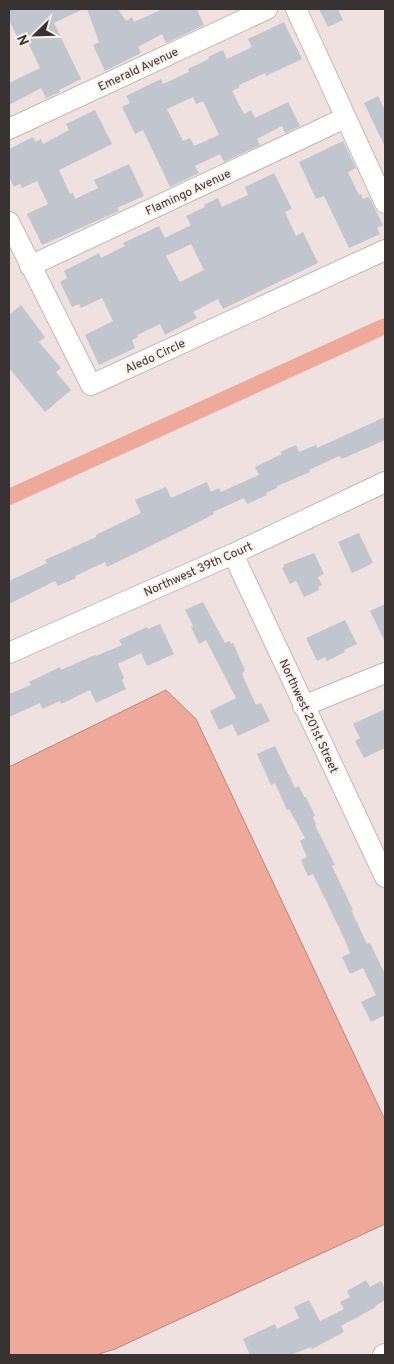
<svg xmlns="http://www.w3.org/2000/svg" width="394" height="1364" font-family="Overpass,sans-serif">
	<rect width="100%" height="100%" fill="#eee1df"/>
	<path fill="#eea99a" stroke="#b7867b" d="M166,690L196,719L385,1120V1224L115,1349L96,1355H9V767Z"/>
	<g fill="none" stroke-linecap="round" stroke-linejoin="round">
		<path stroke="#eea99a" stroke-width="16" d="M9,497L385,326"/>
	</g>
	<path fill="#c1c5ce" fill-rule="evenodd" d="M9,9H83L54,23L81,79L59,90L60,92L46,98L41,88L9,105V83L40,68L27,40L20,43L9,20Z
		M87,9H118L126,21L132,17L134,22L163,9H197L204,25L166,43L162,34L138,47L141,53L105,71L93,45L99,42Z
		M319,9H338L343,20L328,27Z
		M284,22L302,59L266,76L265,73L239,85L240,87L232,91L244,114L251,110L255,118L288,102L300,126L285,133L282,126L257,139L260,145L224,162L220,154L195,166L199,173L170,187L143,130L135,134L122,107L130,103L126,96L161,79L163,84L189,72L188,69L209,59L208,57L223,50L227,59L252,47L248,39ZM193,97L196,104L203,101L219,135L194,146L190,138L183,141L167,109Z
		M378,96L385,110V147L364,103Z
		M95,110L112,144L59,170L70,194L73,193L75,199L98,188L94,180L129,164L144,196L117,208L119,211L42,245L27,214L48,204L37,181L22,188L20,184L14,187L9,177V149L33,137L36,142L41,139L43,144L69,130L66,124Z
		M343,141L356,168L348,172L359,195L361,194L363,199L369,197L383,225L377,228L380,234L349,248L324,196L316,199L299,162Z
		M274,173L292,209L285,212L296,236L303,232L318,263L223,309L218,299L193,312L197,318L165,335L160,324L137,335L138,337L132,340L135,348L99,365L85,335L113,321L102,298L81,308L79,304L72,307L60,282L67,278L64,271L99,253L101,258L125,246L123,243L159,226L165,238L191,225L186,216L205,207L204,205L218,198L222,207L248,195L245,187ZM191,244L204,270L180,282L166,256Z
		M21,305L45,337L39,342L61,368L56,372L71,390L45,412L9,368V315Z
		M385,417V440L342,459L339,456L309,470L310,472L277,486V488L266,493L267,495L247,504L244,498L213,512L214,514L183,530L107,567L105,562L75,576L76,578L58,586L55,581L9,604V581L47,563L45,560L96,537V535L141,513L135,500L166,487L171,498L207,482L211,492L219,488L221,492L259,475L255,467L282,454L280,452L296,445L299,452L316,445L317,448Z
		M359,533L373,563L352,573L338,542Z
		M314,553L324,574L318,577L322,585L318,587L319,590L304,597L296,581L290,584L282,568L284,567L283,565Z
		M203,602L225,643L229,641L231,644L233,643L245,670L242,674L256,705L261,703L270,721L238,736L232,724L219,730L210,711L236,698L206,640L199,644L191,627L193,626L185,610Z
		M385,604V642L370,611Z
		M345,620L357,644L344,650L345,652L327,661L325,657L317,661L306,638Z
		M160,624L174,654L147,666L141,653L118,664L124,678L122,680L126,689L96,703L90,690L61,704L60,701L42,709L40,703L9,717V694L31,685L29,682L60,667L61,670L95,655L96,656L122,645L119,640L147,627L148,629Z
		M385,709V748L364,758L355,741L360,738L353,724Z
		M275,746L295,788L299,786L304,797H306L315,816L313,817L316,824L315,825L335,865L332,866L353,910H351L367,944L370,943L385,974V1015L371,1022L361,1002L376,995L363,968L350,974L342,957L350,953L344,938L313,874L308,876L301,860L307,857L300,841L305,838L289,809L287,810L275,783L271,785L257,754Z
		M366,1280L370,1287L381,1281L385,1289V1300L375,1306L376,1307L341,1326L344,1332L312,1349L311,1347L290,1355H250L243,1339L275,1324L277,1329L299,1318L294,1307L309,1300L320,1321L344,1309L340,1302L350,1297L347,1291Z"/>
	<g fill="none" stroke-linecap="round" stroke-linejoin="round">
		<g stroke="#c3b7b4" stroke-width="22">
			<path id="minor" d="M296,9L385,203
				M9,129L267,9
				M9,222L91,385L385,250
				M30,266L345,118
				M233,554L385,877
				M9,653L233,554L385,482
				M303,706L385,673
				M383,1355L385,1354"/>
		</g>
		<use href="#minor" stroke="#fff" stroke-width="20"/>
	</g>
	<g text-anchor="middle" stroke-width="4" stroke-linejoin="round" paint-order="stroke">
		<g font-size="12" fill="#383332" stroke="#fbefec">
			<text transform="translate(138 69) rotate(-25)" y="4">Emerald Avenue</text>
			<text transform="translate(188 192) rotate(-25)" y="4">Flamingo Avenue</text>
			<text transform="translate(155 356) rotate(-25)" y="4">Aledo Circle</text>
			<text transform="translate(198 569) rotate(-24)" y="4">Northwest 39th Court</text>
			<text transform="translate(309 716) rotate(65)" y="4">Northwest 201st Street</text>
		</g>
	</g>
	<rect width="394" height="1364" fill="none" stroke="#383332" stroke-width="20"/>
	<g transform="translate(35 35) rotate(247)" stroke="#fbefec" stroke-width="4" paint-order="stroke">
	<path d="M0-4L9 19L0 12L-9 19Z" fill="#383332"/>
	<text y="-8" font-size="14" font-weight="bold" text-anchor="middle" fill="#383332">N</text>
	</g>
</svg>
